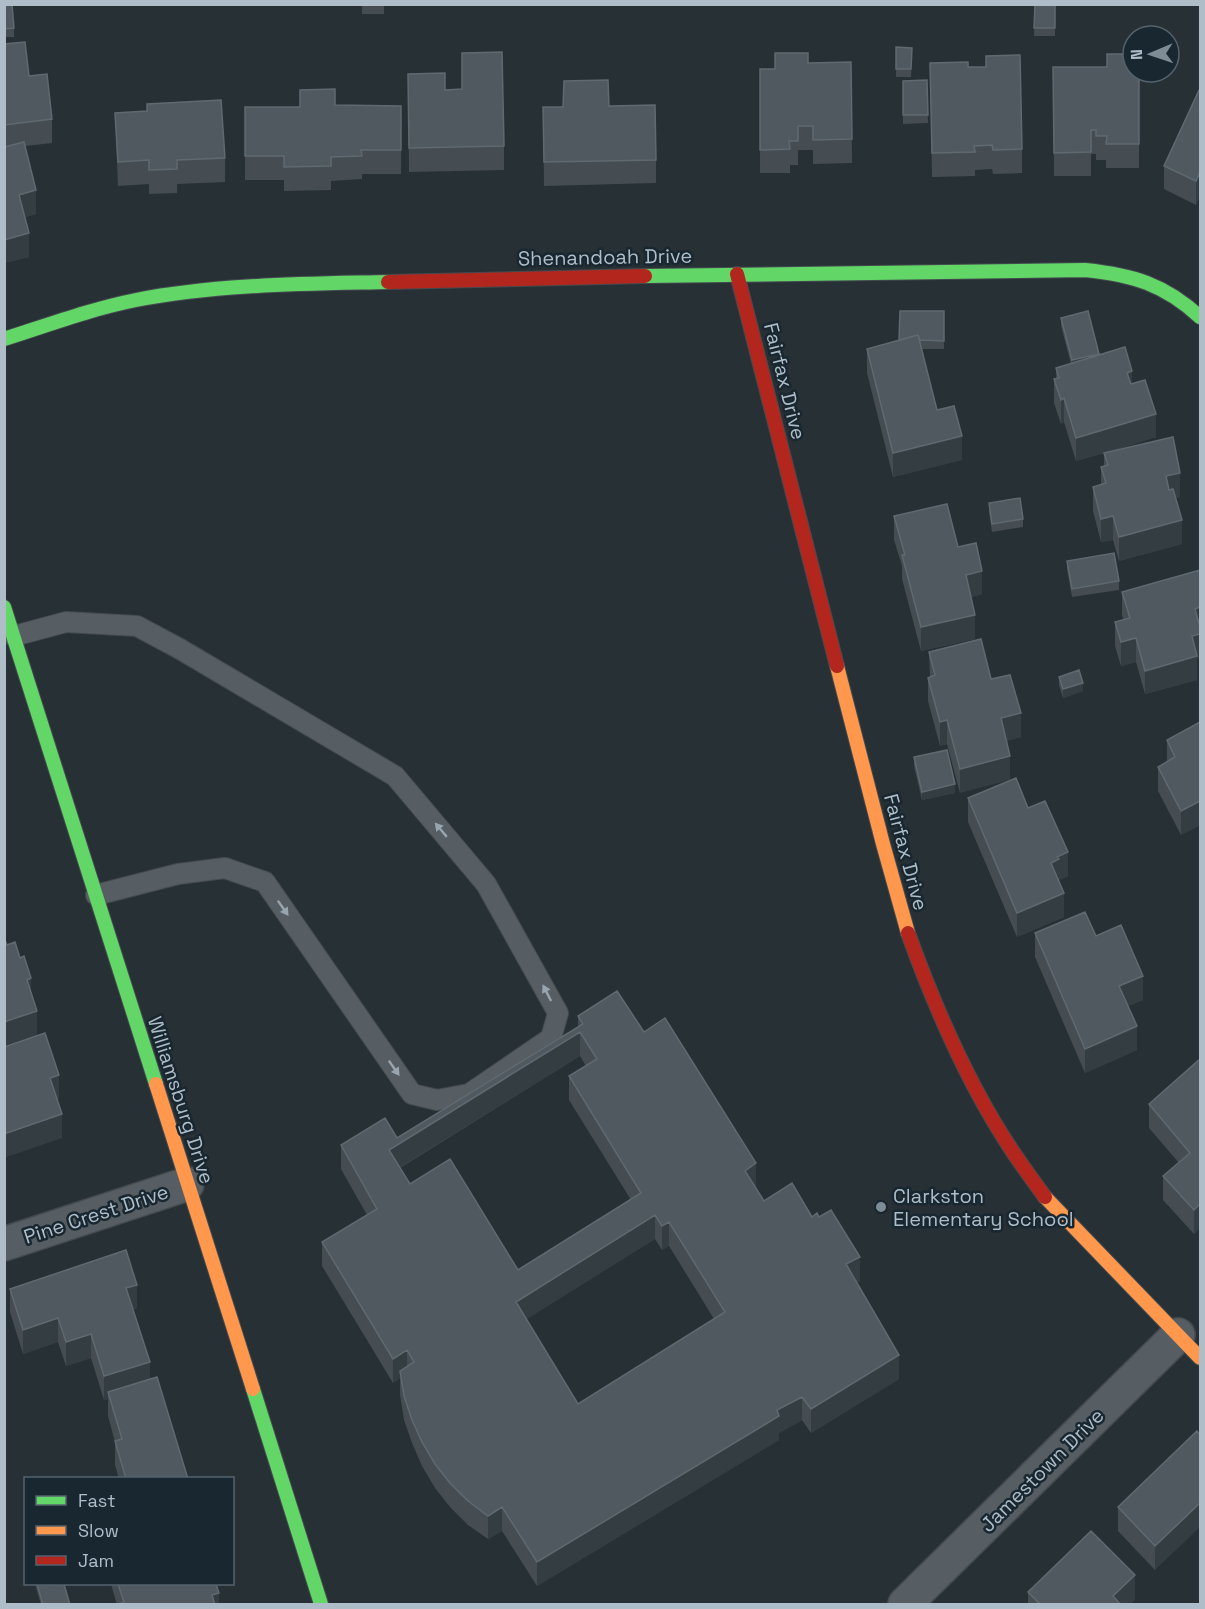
<svg xmlns="http://www.w3.org/2000/svg" width="1205" height="1609" font-family="'Space Grotesk',sans-serif">
	<rect width="100%" height="100%" fill="#263035"/>
	<g fill="none" stroke-linecap="round" stroke-linejoin="round">
		<g stroke="#444b4f" stroke-width="22">
			<path id="lane" d="M14,636L66,622L137,626L180,649L395,776L486,884L558,1013L551,1038L469,1094L437,1100L412,1094L265,882L225,868L178,874L96,895"/>
		</g>
		<g stroke="#444b4f" stroke-width="36">
			<path id="street" d="M4,1244L187,1184
				M905,1604L1178,1335"/>
		</g>
		<g stroke="#444b4f" stroke-width="16">
			<path id="fast" d="M645,276L1085,270C1133,275 1164,284 1200,317
				M4,339C48,325 91,309 136,300C219,284 304,284 388,282
				M4,607L156,1084
				M253,1389L321,1604"/>
		</g>
		<g stroke="#444b4f" stroke-width="16">
			<path id="slow" d="M837,666L883,844L908,933
				M156,1084L253,1389
				M1045,1197L1200,1358"/>
		</g>
		<g stroke="#444b4f" stroke-width="16">
			<path id="jam" d="M737,274L837,666
				M388,282L645,276
				M908,933C935,1008 968,1085 1013,1152C1023,1167 1034,1182 1045,1197"/>
		</g>
		<use href="#lane" stroke="#565e63" stroke-width="20"/>
		<use href="#street" stroke="#565e63" stroke-width="33"/>
		<use href="#fast" stroke="#63d668" stroke-width="14"/>
		<use href="#slow" stroke="#ff974d" stroke-width="14"/>
		<use href="#jam" stroke="#b3261e" stroke-width="14"/>
	</g>
	<path fill="#454d53" fill-rule="evenodd" d="M4,4L14,28V37H4Z
		M362,4H384V14H362Z
		M1035,4H1055V36H1034Z
		M4,44L29,76L52,119V143L25,146L36,214L25,217L29,257L4,263Z
		M896,47L912,48L911,77H896Z
		M775,53L808,63L851,62L852,163L813,164V150H798V165H790V173H760V69H775Z
		M930,63L968,67L1022,149V173L993,174L992,169L975,170V176L932,177Z
		M1053,67L1139,72V168H1106V160H1096V154H1091V176H1054Z
		M408,74L445,90L462,89L504,146V170L409,172Z
		M927,80L928,123L903,124V81Z
		M1200,88L1196,205L1164,189V166Z
		M335,105L401,106V174H362V179L331,181V190L284,191V180H245V107H300Z
		M609,106L656,160V183L544,186L543,107Z
		M115,113L225,158V182L177,184V193L149,194V184L118,186Z
		M944,311V349H922L937,410L962,460L893,477L867,373V349L899,340Z
		M1061,318L1099,355L1132,384L1156,437L1105,453L1180,497L1175,498L1182,544L1119,561L1113,540L1101,542L1093,511V487L1101,485V467L1104,466V453L1076,461L1064,422L1061,424L1054,403V379H1056V368L1071,364L1061,326Z
		M989,503L1023,519V527L992,532L989,512Z
		M894,516L958,547L982,594L971,597L975,639L921,651L902,579V566L894,540Z
		M1067,561L1119,581V590L1072,597L1067,569Z
		M1122,592L1197,659V680L1145,694L1136,662L1121,666L1115,646V622L1124,620L1122,616Z
		M929,652L991,679L1021,737L1006,741L960,793L947,744L940,746L928,701V678L930,677Z
		M1059,677L1083,691L1063,698L1059,685Z
		M1200,722V826V825L1181,835L1158,791V767L1167,762V740Z
		M914,757L955,793L922,800L914,766Z
		M968,798L1028,808L1068,876L1059,880L1064,917L1017,937L968,822Z
		M1035,933L1096,936L1143,1000L1128,1006L1137,1050L1085,1073L1035,957Z
		M578,1016L644,1032L756,1187L755,1188L764,1201L812,1217L860,1281L857,1282L899,1379L811,1433L802,1420L779,1433V1440L537,1586L502,1531L488,1539L468,1525L450,1507L435,1488L422,1466L412,1443L404,1420L400,1395V1378L393,1383L322,1266V1242L367,1215L341,1169V1145L397,1138L578,1027ZM580,1056L586,1066L569,1076V1100L631,1200L518,1270L410,1184L400,1168ZM655,1239L662,1250L669,1246L714,1319L578,1404L526,1319Z
		M1200,1059V1228L1194,1234L1163,1200V1176L1179,1163L1149,1128V1104Z
		M10,1289L137,1308L133,1310L150,1379L188,1479H119L115,1465V1442L108,1416V1399L104,1400L91,1358L66,1366L58,1342L23,1354L10,1312Z
		M1197,1431L1155,1570L1118,1531V1507Z
		M35,1584H64L70,1605H41Z
		M111,1584H216L219,1605H117Z
		M1028,1592L1135,1599L1129,1605H1028Z"/>
	<path fill="#343d42" d="M1200,172V196L1196,205V181Z
		M36,190V214L19,219V195Z
		M29,233V257L4,263V240Z
		M1099,354V362L1072,369V360Z
		M1132,371V395L1127,373Z
		M1064,398V422L1061,424V400Z
		M1156,414V437L1076,461V438Z
		M962,436V460L893,477V453Z
		M1180,473V497L1166,500V476Z
		M1113,516V540L1101,542V519Z
		M1182,520V544L1119,561V537Z
		M982,571V594L966,599V575Z
		M1200,607V631L1195,609Z
		M975,615V639L921,651V627Z
		M1200,634V658L1197,659V680L1145,694V671L1192,636Z
		M1136,638V662L1121,666V642Z
		M1083,683V691L1063,698V689Z
		M1021,713V737L1001,742V718Z
		M947,720V744L940,746V722Z
		M1010,756V780L960,793V769Z
		M955,784V793L922,800V792Z
		M1200,801V825L1181,835V811Z
		M1068,852V876L1059,880L1051,863L1057,857Z
		M1064,893V917L1017,937V913Z
		M1143,976V1000L1119,1010V986Z
		M31,978V1002L27,980Z
		M37,1011V1035L4,1046V1022Z
		M1137,1026V1050L1085,1073V1049Z
		M580,1032V1056L389,1174V1150Z
		M59,1075V1099L50,1102V1078Z
		M62,1114V1138L4,1158V1134Z
		M756,1163V1187L745,1195V1171Z
		M1200,1204V1228L1194,1234V1210Z
		M655,1215V1239L516,1326V1302Z
		M669,1222V1246L662,1250V1226Z
		M860,1257V1281L846,1288V1264Z
		M137,1285V1308L126,1312V1288Z
		M58,1318V1342L23,1354V1330Z
		M91,1334V1358L66,1366V1342Z
		M407,1350V1374L400,1371V1378L393,1383V1359Z
		M899,1355V1379L811,1433V1409Z
		M150,1362V1385L108,1392V1399L104,1400V1376Z
		M802,1397V1420L779,1433V1440L537,1586V1562L777,1410Z
		M1200,1503V1527L1155,1570V1546Z
		M502,1507V1531L488,1539V1516Z
		M1135,1575V1599L1129,1605H1113V1596Z
		M219,1593V1605H212V1595Z"/>
	<path fill="#50595f" stroke="#5f6970" stroke-width="1.5" fill-rule="evenodd" d="M4,4H12L14,28L4,29Z
		M362,4H384V5H362Z
		M1035,4H1055V28H1034Z
		M25,42L29,76L47,74L52,119L4,125V44Z
		M896,47L912,48L911,69H896Z
		M502,52L504,146L409,148L408,74L445,73V90L462,89V53Z
		M775,53H808V63L851,62L852,139L813,140V126H798V141H789L790,149L760,150V69H775Z
		M1107,54H1133V72H1139V144H1106L1107,136H1096V130H1091V152L1054,153L1053,67H1107Z
		M1020,55L1022,149L993,150L992,145L974,146L975,152L932,153L930,63L968,62V67H986V56Z
		M608,80L609,106L655,105L656,160L544,162L543,107H563L564,81Z
		M927,80L928,115H903V81Z
		M1200,88V172L1196,181L1164,166Z
		M335,89V105L401,106V150H361L362,156L331,157V166L284,167V156H245V107H300V90Z
		M221,100L225,158L177,160V169L149,170V160L118,162L115,113L147,111V104Z
		M24,142L36,190L19,195L29,233L4,240V147Z
		M900,311H944V341L920,340L918,335L899,340Z
		M1088,311L1099,354L1072,360L1061,318Z
		M918,335L937,410L954,406L962,436L893,453L867,349Z
		M1125,347L1132,371L1127,373L1131,384L1145,380L1156,414L1076,438L1064,398L1061,400L1054,379L1059,378L1056,368Z
		M1173,437L1180,473L1166,476L1169,490L1173,489L1182,520L1119,537L1113,516L1101,519L1093,487L1106,483L1101,467L1108,465L1104,453Z
		M1020,498L1023,519L992,524L989,503Z
		M947,504L958,547L976,543L982,571L966,575L975,615L921,627L902,555H905L894,516Z
		M1114,553L1119,581L1072,589L1067,561Z
		M1200,570V607L1195,609L1200,627V634L1192,636L1197,656L1145,671L1136,638L1121,642L1115,622L1130,618L1122,592Z
		M981,639L991,679L1010,675L1021,713L1001,718L1010,756L960,769L947,720L940,722L928,678L935,675L929,652Z
		M1079,670L1083,683L1063,689L1059,677Z
		M1200,722V802V801L1181,811L1158,767L1175,757L1167,740Z
		M947,750L955,784L922,792L914,757Z
		M1016,778L1028,808L1045,801L1068,852L1057,857L1059,859L1051,863L1064,893L1017,913L968,798Z
		M1085,912L1096,936L1121,925L1143,976L1119,986L1137,1026L1085,1049L1035,933Z
		M4,938L7,945L15,942L20,958L24,956L31,978L27,980L37,1011L4,1022Z
		M617,991L644,1032L665,1018L756,1163L745,1171L764,1201L792,1183L812,1217L817,1213L819,1217L831,1210L860,1257L846,1264L899,1355L811,1409L802,1397L777,1410L779,1416L537,1562L502,1507L488,1516L468,1501L450,1483L435,1464L422,1442L412,1420L404,1396L400,1371L414,1362L407,1350L393,1359L322,1242L377,1209L341,1145L385,1118L397,1138L583,1024L578,1016ZM580,1032L597,1059L569,1076L641,1193L518,1270L450,1159L410,1184L389,1150ZM655,1215L662,1226L669,1222L725,1312L578,1404L516,1302Z
		M45,1033L59,1075L50,1078L62,1114L4,1134V1047Z
		M1200,1059V1204L1194,1210L1163,1176L1190,1153L1149,1104Z
		M126,1250L137,1285L126,1288L150,1362L104,1376L91,1334L66,1342L58,1318L23,1330L10,1289Z
		M157,1377L188,1479H126L115,1441L122,1439L108,1392Z
		M1197,1431L1200,1435V1503L1155,1546L1118,1507Z
		M1091,1531L1135,1575L1113,1596L1121,1605H1041L1028,1592Z
		M37,1584H64L70,1605H43Z
		M118,1584H216L219,1593L212,1595L215,1605H117L124,1602Z"/>
	<defs><path id="oneway-solid" d="M-6-.8H1V-3.2L6.5 0L1 3.2V.8H-6Z" transform="scale(1.5)"/></defs>
	<g fill="#98a5af">
		<use href="#oneway-solid" transform="translate(441 830) rotate(-130)"/>
		<use href="#oneway-solid" transform="translate(283 908) rotate(55)"/>
		<use href="#oneway-solid" transform="translate(547 993) rotate(-117)"/>
		<use href="#oneway-solid" transform="translate(394 1068) rotate(55)"/>
	</g>
	<circle fill="#7e8c95" stroke="#192730" stroke-width="2" cx="881" cy="1207" r="6"/>
	<g text-anchor="middle" stroke-width="5" stroke-linejoin="round" paint-order="stroke">
		<g font-size="20" fill="#aebdc8" stroke="#192730">
			<text transform="translate(605 257) rotate(-1)" y="7">Shenandoah Drive</text>
			<text transform="translate(785 381) rotate(76)" y="7">Fairfax Drive</text>
			<text transform="translate(906 852) rotate(75)" y="7">Fairfax Drive</text>
			<text transform="translate(181 1100) rotate(72)" y="7">Williamsburg Drive</text>
			<text transform="translate(96 1214) rotate(-18)" y="7">Pine Crest Drive</text>
			<text transform="translate(1042 1470) rotate(-45)" y="7">Jamestown Drive</text>
		</g>
		<g font-size="20" fill="#aebdc8" stroke="#192730" text-anchor="start">
			<text x="893" y="1203">Clarkston<tspan x="893" dy="23">Elementary School</tspan></text>
		</g>
	</g>
	<rect width="1205" height="1609" fill="none" stroke="#aebdc8" stroke-width="12"/>
	<rect x="24" y="1477" width="210" height="108" fill="#192730" stroke="#55636d" stroke-width="1.5"/>
	<rect x="36" y="1496" width="30" height="9" fill="#63d668" stroke="#55636d" stroke-width="1.5"/>
	<text x="78" y="1507" font-size="18" fill="#aebdc8">Fast</text>
	<rect x="36" y="1526" width="30" height="9" fill="#ff974d" stroke="#55636d" stroke-width="1.5"/>
	<text x="78" y="1537" font-size="18" fill="#aebdc8">Slow</text>
	<rect x="36" y="1556" width="30" height="9" fill="#b3261e" stroke="#55636d" stroke-width="1.5"/>
	<text x="78" y="1567" font-size="18" fill="#aebdc8">Jam</text>
	<g transform="translate(1151 54) rotate(268)"><circle r="28" fill="#192730" stroke="#55636d" stroke-width="1.5"/>
	<path d="M0-4.5L10 22L0 15L-10 22Z" fill="#7e8c95"/>
	<text y="-9" font-size="16" font-weight="bold" text-anchor="middle" fill="#aebdc8">N</text>
	</g>
</svg>
